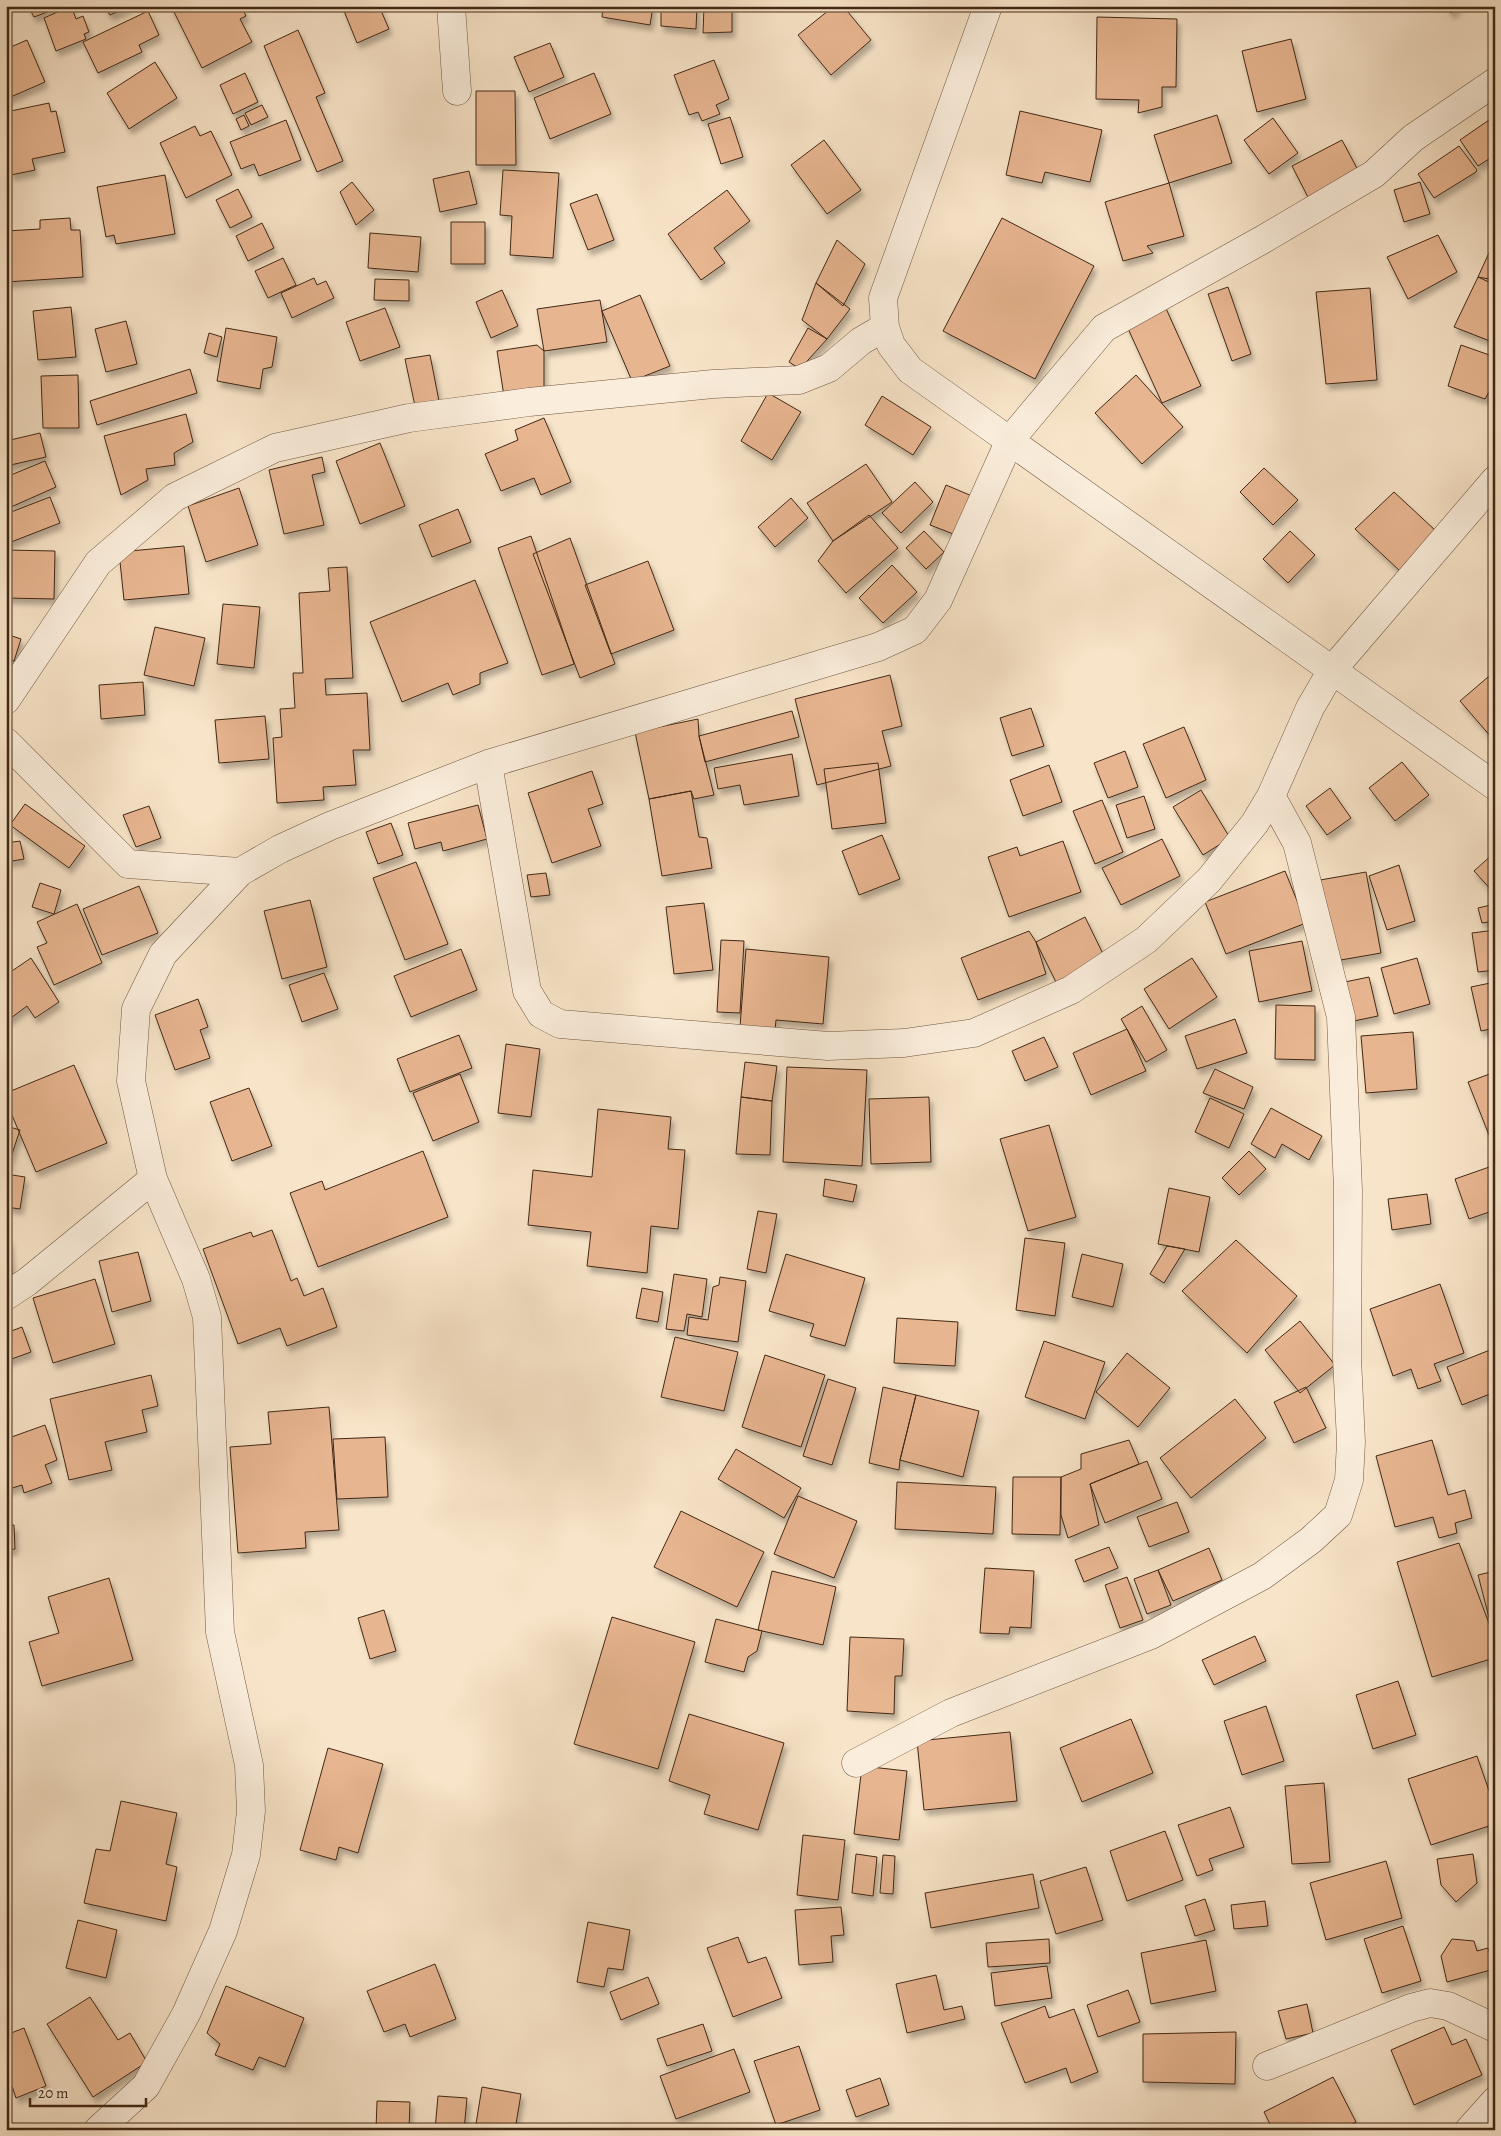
<svg xmlns="http://www.w3.org/2000/svg" width="1501" height="2136" font-family="Alegreya,serif">
	<defs>
		<filter id="shadow"><feDropShadow dx="3" dy="5.5" stdDeviation="2.5" flood-color="#0004"/></filter>
	</defs>
	<rect width="100%" height="100%" fill="#f8e4c8"/>
	<filter id="stains"><feTurbulence type="fractalNoise" baseFrequency=".004" numOctaves="4"/><feColorMatrix values="0 0 0 0 .2 0 0 0 0 .09 0 0 0 0 .02 0 0 0 .5 -.17"/></filter>
	<radialGradient id="worn" r=".72"><stop offset=".6" stop-color="#630" stop-opacity="0"/><stop offset="1" stop-color="#630" stop-opacity=".3"/></radialGradient>
	<path fill="#e7b590" stroke="#422815" filter="url(#shadow)" d="M28,6H63L34,17Z
		M71,6L76,19L83,16L89,32L84,34L86,39L56,51L44,18Z
		M104,6H131L110,15Z
		M171,6H241L246,16L240,19L252,42L202,68Z
		M342,6H379L389,29L357,43Z
		M603,6H653L650,25L602,17Z
		M661,6H697L696,29L661,26Z
		M704,6H732V32L703,33Z
		M834,6H843L871,40L831,75L798,35Z
		M1446,6H1460L1451,13Z
		M148,11L159,35L139,45L142,52L98,73L83,42Z
		M1097,17L1177,19L1176,87H1162V107L1138,113L1139,100L1096,99Z
		M298,30L325,93L316,97L343,161L317,172L264,46Z
		M1291,39L1306,99L1257,112L1242,51Z
		M27,40L45,82L6,99V49Z
		M550,43L564,77L529,92L514,57Z
		M714,60L729,99L716,105L720,114L702,121L698,112L689,115L674,75Z
		M155,62L177,98L129,129L107,93Z
		M245,73L258,102L233,114L220,85Z
		M594,73L611,114L550,139L534,98Z
		M476,91H515L516,165H476Z
		M49,103L51,112L56,111L65,152L32,159L35,170L11,175L6,152V112Z
		M262,105L268,117L251,125L245,113Z
		M1020,111L1102,130L1090,182L1045,172L1042,183L1006,175Z
		M244,115L249,126L241,130L236,119Z
		M1217,115L1232,163L1169,183L1154,135Z
		M730,117L743,157L721,164L708,124Z
		M1273,118L1298,153L1269,174L1244,140Z
		M286,120L301,160L259,176L254,164L241,169L230,142Z
		M1489,120L1495,130V155L1478,166L1460,140Z
		M195,126L200,136L211,131L232,175L186,198L160,143Z
		M824,140L861,190L827,214L791,165Z
		M1342,140L1360,174L1310,201L1292,166Z
		M1459,146L1477,170L1476,172L1434,198L1418,174Z
		M503,170L559,173L553,258L510,255L512,216L500,215Z
		M469,171L477,204L440,212L433,179Z
		M165,175L175,234L116,244L114,235L106,237L97,187Z
		M352,182L374,210L356,225L340,192Z
		M1420,182L1430,214L1404,222L1394,190Z
		M1169,183L1184,236L1147,246L1153,253L1123,261L1105,202Z
		M238,189L252,217L230,228L216,200Z
		M727,190L750,221L714,248L725,263L701,280L668,234Z
		M597,194L614,240L588,250L570,204Z
		M70,218L71,230H80L83,277L6,282V231L40,229V220Z
		M1002,218L1094,266L1035,379L943,331Z
		M451,222H485V264H451Z
		M262,223L274,248L248,261L236,236Z
		M370,233L421,237L418,272L368,268Z
		M1438,235L1457,272L1408,299L1387,257Z
		M837,240L865,264L843,306L816,283Z
		M1493,244L1495,245V280L1478,277Z
		M283,258L296,285L268,298L255,271Z
		M1478,277L1495,285V343L1454,327Z
		M314,278L317,285L326,281L334,298L292,318L281,293Z
		M375,279L409,280V301L374,300Z
		M816,283L850,309L827,339L802,320Z
		M1228,287L1251,354L1232,361L1208,294Z
		M1370,288L1377,380L1326,384L1316,292Z
		M502,290L518,326L491,338L476,302Z
		M640,295L670,366L632,381L602,311Z
		M600,300L607,342L544,351L537,309Z
		M1164,304L1201,386L1162,403L1125,322Z
		M71,307L76,357L38,360L33,311Z
		M385,308L400,347L360,361L346,322Z
		M126,321L137,364L106,372L95,329Z
		M226,328L277,337L272,367L263,369L260,389L217,381Z
		M808,328L827,339L800,369L789,362Z
		M209,333L222,337L217,357L204,353Z
		M537,345L544,351V390L504,396L497,351Z
		M1461,345L1495,357V381L1485,399L1448,386Z
		M430,355L439,401L415,406L405,359Z
		M190,369L197,393L97,425L90,401Z
		M78,375L79,428H43L41,376Z
		M1136,375L1183,427L1142,464L1095,413Z
		M768,393L801,412L772,460L741,441Z
		M882,396L931,427L913,455L865,425Z
		M186,414L193,442L174,453L175,465L146,469L148,480L121,495L104,436Z
		M544,418L571,482L541,495L534,478L501,491L485,454L518,440L515,430Z
		M40,433L46,457L6,466V441Z
		M380,443L405,506L360,524L336,461Z
		M322,457L325,472L312,475L324,525L284,534L269,470Z
		M45,461L56,487L11,507L6,497V477Z
		M866,464L892,502L833,541L807,503Z
		M1264,468L1298,500L1273,525L1240,492Z
		M915,482L933,502L901,533L882,513Z
		M946,485L972,496L956,535L930,525Z
		M239,488L258,545L206,562L188,506Z
		M1394,492L1436,531L1400,571L1355,529Z
		M50,497L60,523L6,544V514Z
		M791,498L808,518L775,547L758,527Z
		M458,509L471,542L432,557L419,525Z
		M869,515L898,548L846,593L818,561L833,541Z
		M924,531L944,552L926,569L906,548Z
		M1290,531L1315,555L1288,583L1263,559Z
		M531,536L574,664L542,675L498,548Z
		M570,538L615,664L580,678L533,554Z
		M184,546L189,594L124,600L119,552Z
		M6,550L55,551L54,599L6,598Z
		M648,561L674,630L611,654L585,585Z
		M892,565L917,592L883,623L859,598Z
		M347,567L353,678L325,679L326,695L367,693L370,750H353L356,785L323,787L324,800L277,803L273,738L282,737L280,709L295,708L293,673H303L299,593L330,591L328,568Z
		M475,580L508,663L480,673V684L453,695L448,683L402,702L370,622Z
		M223,604L260,607L254,668L217,664Z
		M155,627L205,638L194,686L144,675Z
		M6,634L21,639L14,661L6,659Z
		M1495,671V736L1492,738L1460,701Z
		M890,675L902,726L882,731L891,766L817,785L795,699Z
		M143,682L145,715L101,719L99,685Z
		M1031,708L1044,746L1012,756L1000,718Z
		M792,711L799,737L705,762L699,736Z
		M265,716L269,759L219,763L215,720Z
		M698,719L699,736L714,795L694,799L691,791L649,799L635,732Z
		M1184,727L1206,780L1166,798L1143,744Z
		M1125,751L1138,787L1108,798L1094,763Z
		M792,754L799,796L744,805L740,785L718,789L714,768Z
		M1402,762L1429,795L1395,821L1369,788Z
		M878,763L886,823L832,829L824,769Z
		M1049,765L1062,802L1023,816L1010,780Z
		M592,771L603,804L588,809L601,846L552,863L528,793Z
		M1330,788L1351,818L1327,835L1306,806Z
		M1201,790L1230,838L1203,855L1173,807Z
		M691,791L699,837L707,838L712,868L662,876L649,799Z
		M1144,796L1155,829L1127,838L1116,805Z
		M1102,800L1123,852L1095,864L1073,811Z
		M25,804L85,846L69,868L10,825Z
		M478,805L487,839L443,851L441,842L415,849L408,823Z
		M149,806L161,838L136,847L123,815Z
		M391,823L403,855L378,864L366,832Z
		M882,835L900,879L859,895L842,851Z
		M1162,839L1180,876L1121,905L1102,868Z
		M20,841L24,859L6,862V843Z
		M1063,841L1081,892L1009,917L988,857L1017,847L1020,856Z
		M1495,852V894L1474,871Z
		M416,862L448,944L405,960L373,878Z
		M1399,865L1415,921L1387,930L1369,876Z
		M1285,871L1306,923L1226,954L1205,902Z
		M1366,872L1381,953L1335,961L1320,880Z
		M546,873L550,895L531,897L527,875Z
		M40,883L61,890L54,914L32,907Z
		M139,886L158,933L102,955L83,909Z
		M310,900L327,967L282,979L264,911Z
		M704,903L713,970L674,974L666,907Z
		M77,904L102,963L54,985L37,947L47,943L37,922Z
		M1495,904V921L1482,923L1478,908Z
		M1085,917L1106,960L1057,984L1036,942Z
		M1495,930V970L1478,972L1472,933Z
		M1029,931L1036,942L1046,974L978,1000L961,958Z
		M721,940L744,941L740,1013L717,1012Z
		M1302,941L1312,991L1259,1002L1249,951Z
		M461,949L477,990L411,1017L394,976Z
		M746,949L829,957L823,1024L776,1020L775,1030L740,1027Z
		M31,958L59,1002L35,1018L27,1006L7,1021L6,975Z
		M1192,958L1217,997L1169,1029L1144,989Z
		M1417,958L1430,1004L1394,1014L1381,968Z
		M324,973L338,1009L302,1022L289,985Z
		M1369,977L1378,1016L1349,1022L1340,983Z
		M1495,982V1028L1481,1031L1471,987Z
		M198,999L208,1027L200,1030L210,1058L175,1070L155,1015Z
		M1276,1005L1315,1006V1060L1275,1059Z
		M1142,1006L1167,1050L1146,1062L1121,1019Z
		M1235,1019L1247,1053L1197,1069L1185,1036Z
		M1127,1029L1146,1071L1091,1095L1073,1053Z
		M1413,1032L1417,1089L1366,1093L1361,1036Z
		M459,1035L472,1068L410,1092L397,1059Z
		M1044,1037L1058,1067L1025,1081L1012,1051Z
		M506,1044L540,1049L531,1117L498,1113Z
		M745,1062L777,1066L772,1101L741,1097Z
		M74,1065L107,1143L36,1172L6,1101V1093Z
		M787,1067L867,1070L862,1166L783,1162Z
		M1215,1069L1253,1087L1244,1109L1203,1093Z
		M1495,1072V1133L1489,1135L1468,1082Z
		M460,1074L479,1122L433,1141L413,1093Z
		M249,1088L272,1146L232,1161L210,1102Z
		M741,1097L772,1101L770,1155L736,1154Z
		M929,1097L931,1162L871,1164L869,1099Z
		M1210,1098L1244,1114L1229,1148L1195,1132Z
		M1271,1108L1322,1136L1309,1160L1282,1144L1275,1158L1251,1144Z
		M598,1109L671,1117L668,1149L685,1150L678,1229L651,1226L647,1273L587,1266L591,1232L528,1225L533,1170L592,1177Z
		M1049,1125L1076,1217L1028,1231L1000,1139Z
		M6,1126L20,1130L7,1169L6,1168Z
		M423,1151L448,1217L318,1267L290,1193L322,1181L325,1190Z
		M1249,1151L1266,1169L1239,1195L1222,1178Z
		M1495,1165V1210L1469,1219L1455,1179Z
		M6,1174L25,1177L20,1209L6,1207Z
		M825,1179L857,1185L853,1202L823,1196Z
		M1169,1188L1210,1197L1199,1252L1158,1244Z
		M1427,1194L1431,1224L1392,1230L1388,1199Z
		M758,1211L777,1214L766,1273L747,1269Z
		M272,1230L291,1281L297,1278L304,1296L323,1288L337,1327L287,1346L280,1328L238,1344L203,1249L251,1232L253,1237Z
		M1025,1238L1065,1243L1055,1316L1016,1310Z
		M6,1239H9L13,1285L6,1286Z
		M1236,1240L1297,1296L1247,1353L1182,1291Z
		M1167,1246L1185,1249L1164,1283L1150,1274Z
		M138,1252L151,1301L112,1312L99,1261Z
		M786,1254L865,1278L845,1346L810,1336L814,1324L769,1311Z
		M1082,1254L1123,1264L1113,1307L1072,1297Z
		M674,1274L707,1279L702,1317L687,1314L684,1331L666,1329Z
		M720,1277L746,1281L738,1342L687,1335L689,1317L708,1320L713,1287L719,1285Z
		M95,1279L115,1344L53,1363L33,1298Z
		M1440,1284L1464,1353L1434,1364L1441,1381L1418,1389L1411,1369L1393,1376L1370,1309Z
		M642,1288L663,1292L658,1322L636,1318Z
		M897,1318L958,1322L955,1366L894,1363Z
		M1300,1321L1335,1365L1300,1393L1265,1350Z
		M22,1327L31,1352L6,1361V1333Z
		M675,1337L738,1352L724,1411L661,1397Z
		M1044,1341L1105,1362L1085,1419L1025,1397Z
		M1495,1348V1392L1462,1405L1447,1367Z
		M1127,1353L1170,1388L1138,1427L1096,1392Z
		M765,1355L825,1375L801,1447L742,1427Z
		M151,1375L158,1406L142,1410L147,1432L105,1442L112,1470L69,1480L50,1399Z
		M828,1379L856,1388L832,1465L803,1456Z
		M883,1387L916,1395L900,1460L899,1470L869,1463Z
		M1306,1387L1326,1428L1294,1443L1274,1402Z
		M916,1395L979,1411L963,1477L900,1460Z
		M1235,1399L1266,1438L1191,1498L1160,1458Z
		M329,1407L339,1530L305,1532L306,1548L238,1553L230,1447L271,1444L268,1412Z
		M45,1425L57,1460L45,1465L52,1483L24,1493L22,1485L6,1490V1439Z
		M385,1437L388,1497L337,1499L333,1439Z
		M1129,1440L1139,1464L1090,1484L1099,1525L1068,1538L1061,1515V1477L1081,1469V1454Z
		M1432,1440L1448,1495L1465,1490L1472,1518L1455,1523L1457,1533L1439,1538L1433,1517L1395,1527L1376,1456Z
		M736,1449L801,1488L784,1518L718,1479Z
		M1147,1461L1162,1499L1105,1523L1090,1484Z
		M1013,1477H1061L1060,1535L1012,1534Z
		M897,1482L996,1487L993,1534L895,1529Z
		M798,1496L857,1521L834,1578L774,1554Z
		M1177,1502L1189,1532L1149,1547L1137,1517Z
		M681,1511L764,1552L737,1607L654,1567Z
		M6,1525H14L15,1549L6,1550Z
		M1459,1543L1494,1637V1658L1432,1677L1397,1562Z
		M1109,1547L1118,1568L1084,1582L1075,1560Z
		M1209,1548L1222,1580L1173,1601L1158,1570Z
		M985,1568L1034,1571L1031,1628L1010,1627L1009,1634L980,1633Z
		M1158,1570L1171,1605L1147,1614L1134,1579Z
		M772,1571L836,1587L823,1645L758,1630Z
		M1495,1571V1637H1494L1478,1575Z
		M1127,1577L1143,1620L1120,1628L1105,1585Z
		M109,1578L133,1660L42,1686L29,1642L59,1633L48,1597Z
		M384,1610L396,1651L370,1659L358,1618Z
		M612,1617L695,1642L658,1769L574,1744Z
		M716,1619L762,1631L757,1651L748,1657L744,1672L705,1662Z
		M1255,1636L1266,1661L1214,1685L1202,1660Z
		M850,1637L904,1639L902,1676H895L894,1714L847,1711Z
		M1398,1681L1416,1735L1373,1749L1356,1695Z
		M1266,1706L1284,1761L1242,1775L1224,1721Z
		M689,1714L784,1743L758,1830L704,1814L710,1795L669,1781Z
		M1131,1719L1153,1773L1082,1802L1060,1748Z
		M1010,1732L1017,1801L924,1810L917,1741Z
		M328,1748L383,1764L358,1853L339,1847L336,1860L300,1850Z
		M1477,1756L1495,1808V1824L1431,1845L1408,1779Z
		M862,1766L907,1771L899,1840L854,1834Z
		M1324,1783L1330,1862L1292,1864L1285,1786Z
		M121,1801L177,1813L166,1864L177,1867L166,1921L84,1903L96,1849L110,1851Z
		M1230,1807L1244,1847L1209,1859L1213,1870L1197,1876L1178,1825Z
		M1165,1831L1183,1880L1127,1901L1110,1851Z
		M803,1835L845,1840L838,1900L797,1895Z
		M856,1854L877,1857L873,1896L852,1893Z
		M1473,1854L1477,1883L1456,1902L1441,1885L1437,1859Z
		M883,1855L895,1856L893,1894L880,1893Z
		M1386,1861L1402,1918L1326,1940L1310,1883Z
		M1086,1867L1103,1920L1056,1934L1040,1881Z
		M1033,1874L1039,1908L931,1928L925,1893Z
		M1205,1899L1215,1930L1195,1936L1185,1906Z
		M1265,1901L1268,1926L1234,1929L1231,1905Z
		M841,1907L844,1935L831,1936L833,1962L799,1965L795,1910Z
		M78,1920L117,1930L106,1978L66,1968Z
		M588,1922L630,1930L623,1970L608,1968L604,1987L577,1982Z
		M1403,1926L1421,1981L1382,1993L1364,1939Z
		M738,1937L748,1963L766,1957L782,1998L733,2017L707,1948Z
		M1049,1939L1050,1963L988,1967L986,1943Z
		M1452,1939L1474,1941L1477,1951L1488,1948L1494,1969L1447,1982L1441,1956Z
		M1206,1940L1216,1991L1151,2004L1141,1953Z
		M435,1964L456,2019L410,2037L405,2024L384,2032L367,1991Z
		M1047,1966L1052,1998L995,2006L991,1973Z
		M936,1975L944,2010L962,2006L965,2019L907,2033L896,1984Z
		M648,1977L659,2004L621,2020L610,1992Z
		M226,1986L304,2018L285,2067L259,2057L253,2070L215,2055L220,2044L207,2033Z
		M1128,1990L1140,2022L1098,2037L1087,2005Z
		M90,1997L118,2040L130,2033L147,2062L93,2097L47,2024Z
		M1307,2004L1313,2033L1286,2039L1278,2011Z
		M1045,2006L1049,2018L1074,2009L1098,2072L1071,2083L1066,2068L1025,2083L1001,2023Z
		M703,2024L712,2051L667,2066L657,2039Z
		M1444,2027L1452,2045L1466,2039L1482,2075L1414,2105L1391,2050Z
		M24,2028L46,2086L16,2098L12,2086L6,2088V2035Z
		M1236,2032L1235,2084L1143,2082V2034Z
		M799,2046L820,2110L776,2125L754,2061Z
		M734,2049L750,2092L676,2119L660,2076Z
		M1333,2077L1356,2122L1341,2130H1273L1264,2112Z
		M880,2078L889,2105L856,2117L846,2090Z
		M482,2087L521,2094L515,2130H475Z
		M438,2096L467,2098L464,2130H435Z
		M377,2101L410,2102L409,2130H376Z
		M832,2125L834,2130H816Z"/>
	<g fill="none" stroke-linecap="round" stroke-linejoin="round">
		<g stroke="#705742" stroke-width="29">
			<path id="minor" d="M451,6L457,91
				M988,6L883,298L885,327L891,345L910,370L1495,786
				M6,700L98,563L175,497L275,448L409,418L529,402L713,384L799,380L829,368L861,341L885,327
				M6,742L128,864L240,872
				M488,764L527,991L541,1014L560,1024L828,1046L904,1043L974,1033L1071,990L1146,940L1209,880L1255,823L1271,796L1310,708L1332,670L1495,480
				M6,1296L27,1282L153,1179
				M856,1763L951,1713L1151,1635L1262,1576L1311,1540L1338,1515L1349,1480L1351,1442L1347,1358L1348,1190L1341,1017L1297,843L1271,796
				M1267,2066L1411,2008L1430,2003L1448,2006L1495,2028
				M98,2130L146,2086L186,2014L223,1931L246,1855L251,1811L249,1765L220,1632L207,1317L196,1279L153,1179L131,1081L136,1009L163,954L240,872L280,849L330,826L488,764L878,647L915,630L938,600L1010,440L1104,328L1262,240L1374,174L1413,138L1495,82
				M1469,2130L1495,2101"/>
		</g>
		<use href="#minor" stroke="#faeddb" stroke-width="28"/>
	</g>
	<rect width="1501" height="2136" fill="none" stroke="#f8e4c8" stroke-width="25"/>
	<rect x="8" y="8" width="1486" height="2121" fill="none" stroke="#422815" stroke-width="2.5"/>
	<rect x="12" y="12" width="1476" height="2111" fill="none" stroke="#422815"/>
	<path d="M30 2098v8h116v-8" fill="none" stroke="#422815" stroke-width="2.5"/>
	<text x="38" y="2098" font-size="15" fill="#422815" stroke="#faeddb" stroke-width="4" paint-order="stroke">20 m</text>
	<rect width="100%" height="100%" filter="url(#stains)"/>
	<rect width="100%" height="100%" fill="url(#worn)"/>
</svg>
